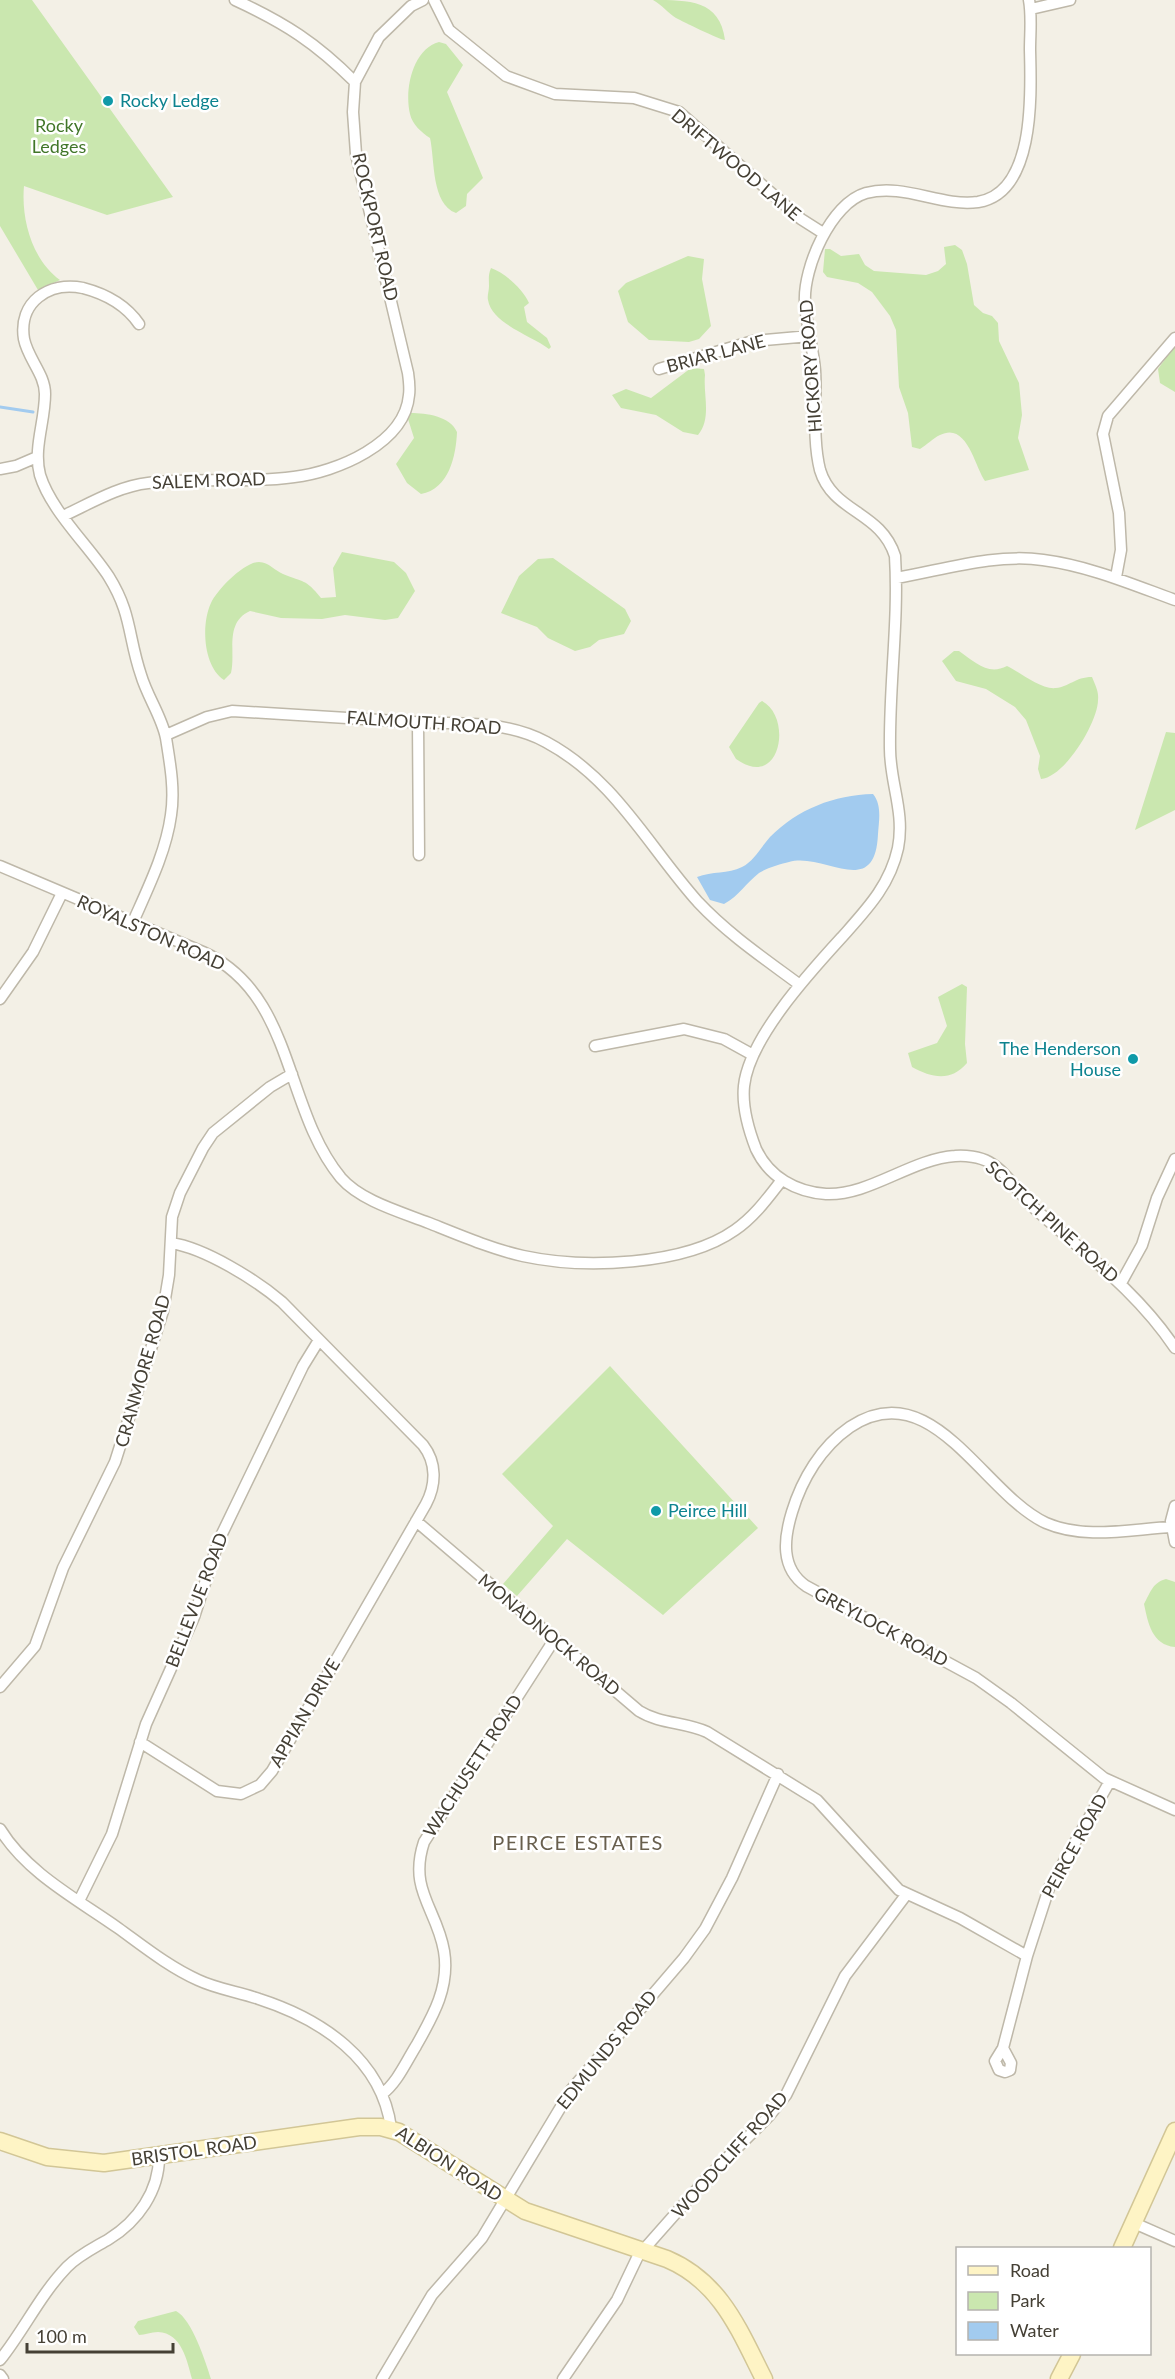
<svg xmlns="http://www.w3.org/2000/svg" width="1175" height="2379" font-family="Lato,sans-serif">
	<rect width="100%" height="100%" fill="#f3f0e6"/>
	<path fill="#cae7af" d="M0,0H32L173,197L107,215L24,186C21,219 32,260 60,280L38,290L0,226Z
		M653,0C689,0 720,0 725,40C720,40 682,21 676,18C668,13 662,5 653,0Z
		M439,42L446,44L463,65L447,92L483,178L467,194L466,206L456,213C431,204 435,160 430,138C422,133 412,124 410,114C404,89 413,49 439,42Z
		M955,245L962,250L967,264L974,305L983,313L992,316L998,323L999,341L1019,383L1022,415L1018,438L1029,470L985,481C975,467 967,421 940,435C933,438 927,445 920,449L912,447L908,413L899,387L896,330L890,316L872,292L858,283L827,277L823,272L825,249H830L841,256L859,254L865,265L874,271L926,275L938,271L946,264L944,247Z
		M688,256L704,259L702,279L711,326L699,339L689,342L649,340L628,322L618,291L626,283Z
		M491,268C505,273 523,289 529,303L524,307L527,322L547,338L551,347L549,349C532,336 492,324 488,300C487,296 489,291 489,286C489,279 488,275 491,268Z
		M1175,345V392L1160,383L1158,369Z
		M691,368L704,369L705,375C703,395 712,418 698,435L683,432L656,415L621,408L612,395L626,389L651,398Z
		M411,413C426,413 450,416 457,432C456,456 449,489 421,494L407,483L396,464L414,438L408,419Z
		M342,552L394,562L406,573L415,591L398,618L385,620L345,615L322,619L281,618L250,611C224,623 236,652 231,673L224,680C203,666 201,624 211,603C217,590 244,562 259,562C269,562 275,571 283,574C304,583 305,578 321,598L336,597L333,568Z
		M553,558L625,609L631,621L624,634L599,640L590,647L575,651L548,638L537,627L501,613L519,576L538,559Z
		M954,651H959C975,662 988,676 1007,666C1020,672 1041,690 1056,688C1069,687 1075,677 1092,677C1095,685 1099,691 1098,700C1098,722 1065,777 1041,779L1038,769L1040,756L1026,720L1015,707L986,689L956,681L942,661Z
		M762,701C793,717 781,791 736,759L729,747L759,703Z
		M1166,732L1175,733V810L1135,830Z
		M962,984L967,987L965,1044L967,1063C951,1082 932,1078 912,1067L908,1053L937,1043L947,1026L938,997Z
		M610,1366L758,1528L663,1615L567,1539L517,1596L503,1584L553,1526L502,1474Z
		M1166,1579L1175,1582V1647C1152,1645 1148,1623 1144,1604C1150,1593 1153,1582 1166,1579Z
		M176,2311C192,2319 206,2363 211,2379H192C187,2361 182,2333 158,2332C151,2332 145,2335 139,2335L134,2327L138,2321Z"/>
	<path fill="#a2cbef" d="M873,794C882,805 879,820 878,834C875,901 825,852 789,862C781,864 766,868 759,873C746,883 739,896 724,904L710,900L697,877C712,871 728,874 742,867C754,861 761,847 770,837C798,809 834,795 873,794Z"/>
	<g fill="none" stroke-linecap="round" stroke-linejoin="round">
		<path stroke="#a2cbef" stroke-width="3" d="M0,407L33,412"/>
		<g stroke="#beb8a9" stroke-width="13">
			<path id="street" d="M235,0C285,23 316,43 355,82
				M434,0L449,30L506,76L555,94L634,98L679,112L801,219L823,233
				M1029,0C1032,16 1030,33 1030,50C1031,91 1036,193 978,202C940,207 905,183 866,193C831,203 803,268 805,302C806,325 813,347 815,370C817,402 812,438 820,470C833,513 881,511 895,556C899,620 889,685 890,749C890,783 905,812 898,848C890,885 867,909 843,936C811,971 749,1038 744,1086C742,1106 749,1131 756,1149C769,1177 796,1192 826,1194C869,1196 911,1159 955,1156C965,1155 980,1157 989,1162C1007,1172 1019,1194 1034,1208C1084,1253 1137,1291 1175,1348
				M1031,9L1070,0
				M659,369L753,341L810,336
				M0,469L16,466L37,457
				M63,516C89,504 119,486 148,483C197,477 246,484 294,477C336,472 405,444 409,395C410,388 409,380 408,373L356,154L353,112L355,82L379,37L411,6L423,0
				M1116,577L1121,550L1119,513L1103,434L1108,416L1175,338
				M896,578C943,570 995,553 1043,560C1089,566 1131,584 1175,600
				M418,722L419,855
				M166,735L207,717L232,711C292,715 353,718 413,722C457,724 506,720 546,742C615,779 648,846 698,902C728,934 765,959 800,985
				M0,866L203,952C295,994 283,1108 341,1178C361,1201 401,1212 429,1223C459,1235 492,1249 523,1256C583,1269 684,1266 735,1230C754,1217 767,1199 781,1181
				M133,922C148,888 166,852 171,815C175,790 170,763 166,738C162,717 147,696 141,675C128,637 132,614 109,577C89,546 51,511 40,475C33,448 45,422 45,394C45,374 28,359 24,339C18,302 49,281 83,288C106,294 126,305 139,324
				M0,999L33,952L62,893
				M595,1046L684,1029L724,1039L753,1055
				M1121,1283L1142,1245L1157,1198L1175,1159
				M1175,1506L1171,1521L1175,1542
				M416,1521L639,1711C660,1724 685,1722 707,1732L817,1800L899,1890L960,1918L1027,1956
				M1172,1527C1131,1529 1085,1540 1046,1523C983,1494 932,1372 850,1427C821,1447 802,1479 792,1512C784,1538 780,1568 806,1586L976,1678L1011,1703L1104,1778L1175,1810
				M0,1687L35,1646L63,1568L115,1462L163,1311L169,1275L172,1217L180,1193L203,1148L213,1133L270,1087L292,1074
				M140,1742L217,1791L241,1794L260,1785L272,1771L426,1504C436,1485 437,1463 423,1445L282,1302C256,1280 205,1248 171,1243
				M0,1829C27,1873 77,1899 118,1928C143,1946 169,1967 198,1980C217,1989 239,1992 259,1999C321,2019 382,2059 391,2128
				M79,1901L112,1834L146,1724L194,1617L219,1540L303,1366L319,1340
				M1003,2048L1011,2063L1010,2070L1005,2072L999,2070L995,2061L1003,2048L1027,1956L1049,1888L1110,1781
				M382,2094C397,2083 406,2062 416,2046C433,2016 450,1987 444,1951C437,1909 408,1890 424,1842L554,1640
				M1134,2223L1175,2241
				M0,2360C24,2330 40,2295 67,2267C79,2255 94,2248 109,2239C138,2221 159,2191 159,2157
				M0,2375L3,2379
				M382,2379L432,2295L482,2238L571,2090L684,1958L705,1929L732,1878L778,1774
				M563,2379L617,2300L638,2256L707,2178L769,2116L786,2095L845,1976L906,1895"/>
		</g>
		<g stroke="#d2c696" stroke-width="19">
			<path id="secondary" d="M0,2141L47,2157L104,2163L359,2127H381L399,2132L525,2211L667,2259C721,2282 739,2330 764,2379
				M1122,2248L1175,2131
				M1059,2379L1072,2354"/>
		</g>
		<use href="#street" stroke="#fff" stroke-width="10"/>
		<use href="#secondary" stroke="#fef4c5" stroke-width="16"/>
	</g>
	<g fill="#0f9aa8" stroke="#fff" stroke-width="2">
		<circle cx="108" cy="101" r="6"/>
		<circle cx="1133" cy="1059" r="6"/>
		<circle cx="656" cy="1511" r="6"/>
	</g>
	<g text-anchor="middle" stroke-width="5" stroke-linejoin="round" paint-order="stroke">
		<g font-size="18" fill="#0d838f" stroke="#fff" text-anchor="start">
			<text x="120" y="107">Rocky Ledge</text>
			<text x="1121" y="1055" text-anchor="end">The Henderson<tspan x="1121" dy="21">House</tspan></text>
			<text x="668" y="1517">Peirce Hill</text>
		</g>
		<g font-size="18" fill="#417629" stroke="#fff">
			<text x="59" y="132">Rocky<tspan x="59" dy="21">Ledges</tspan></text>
		</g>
		<g font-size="18" fill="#454035" stroke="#fff">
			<text transform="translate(736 165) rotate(40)" y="6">DRIFTWOOD LANE</text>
			<text transform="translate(375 227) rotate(77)" y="6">ROCKPORT ROAD</text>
			<text transform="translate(716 354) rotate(-15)" y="6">BRIAR LANE</text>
			<text transform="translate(811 366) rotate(-94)" y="6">HICKORY ROAD</text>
			<text transform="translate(209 481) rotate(-2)" y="6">SALEM ROAD</text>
			<text transform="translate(424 723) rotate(4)" y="6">FALMOUTH ROAD</text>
			<text transform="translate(151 933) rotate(24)" y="6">ROYALSTON ROAD</text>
			<text transform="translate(1052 1222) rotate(42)" y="6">SCOTCH PINE ROAD</text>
			<text transform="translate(143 1371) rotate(-74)" y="6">CRANMORE ROAD</text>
			<text transform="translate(197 1600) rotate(-69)" y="6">BELLEVUE ROAD</text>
			<text transform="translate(881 1627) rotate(28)" y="6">GREYLOCK ROAD</text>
			<text transform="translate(549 1635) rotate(40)" y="6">MONADNOCK ROAD</text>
			<text transform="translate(305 1713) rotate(-60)" y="6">APPIAN DRIVE</text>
			<text transform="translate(473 1766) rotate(-57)" y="6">WACHUSETT ROAD</text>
			<text transform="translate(1075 1846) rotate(-61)" y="6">PEIRCE ROAD</text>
			<text transform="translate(607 2050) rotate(-51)" y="6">EDMUNDS ROAD</text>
			<text transform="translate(194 2151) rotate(-8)" y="6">BRISTOL ROAD</text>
			<text transform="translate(730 2155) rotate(-48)" y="6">WOODCLIFF ROAD</text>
			<text transform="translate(449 2164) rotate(33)" y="6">ALBION ROAD</text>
		</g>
		<g font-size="20" letter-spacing="1.5" fill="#685f4d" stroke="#fff">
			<text x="578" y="1850">PEIRCE ESTATES</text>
		</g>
	</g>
	<rect x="956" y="2247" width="195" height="108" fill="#ffffff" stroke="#b5b3ae" stroke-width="1.5"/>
	<rect x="968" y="2266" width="30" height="9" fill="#fef4c5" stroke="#b5b3ae" stroke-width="1.5"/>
	<text x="1010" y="2277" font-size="18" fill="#454035">Road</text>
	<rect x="968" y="2292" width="30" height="18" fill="#cae7af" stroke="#b5b3ae" stroke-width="1.5"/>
	<text x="1010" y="2307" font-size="18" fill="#454035">Park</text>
	<rect x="968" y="2322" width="30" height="18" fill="#a2cbef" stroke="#b5b3ae" stroke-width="1.5"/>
	<text x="1010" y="2337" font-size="18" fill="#454035">Water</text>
	<path d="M27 2343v9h146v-9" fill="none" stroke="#454035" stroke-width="3"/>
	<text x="36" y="2343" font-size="18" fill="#454035" stroke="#ffffff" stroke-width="4.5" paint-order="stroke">100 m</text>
</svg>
